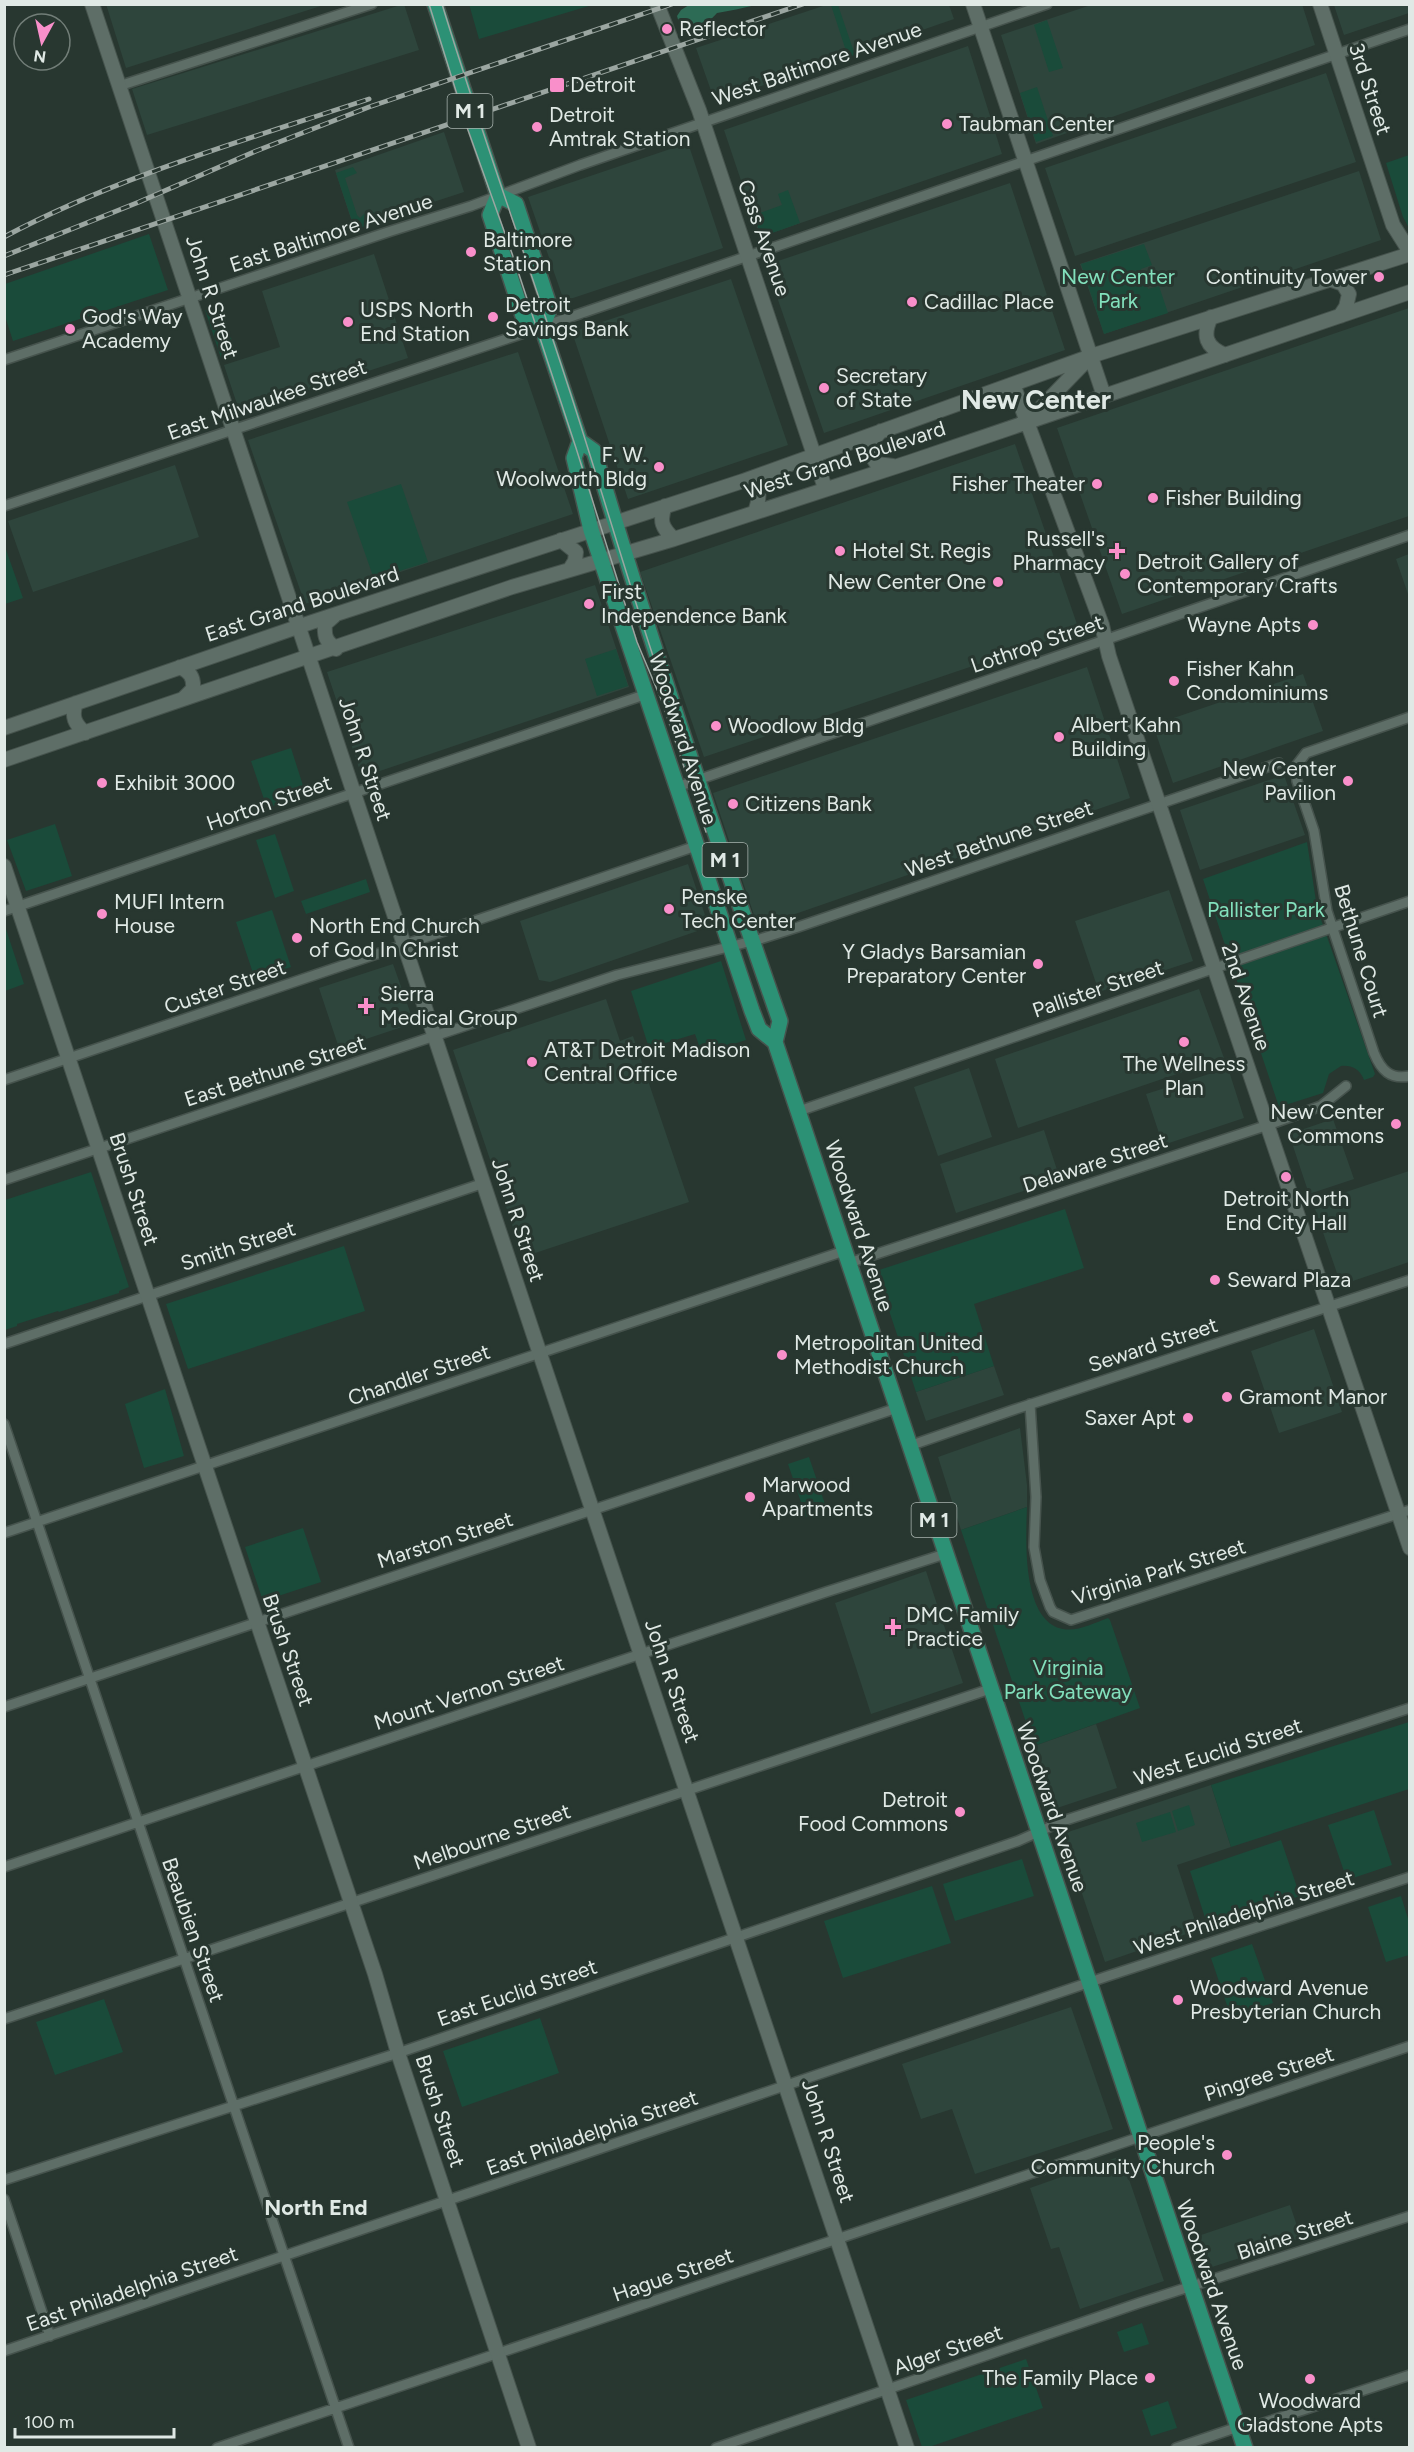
<svg xmlns="http://www.w3.org/2000/svg" width="1414" height="2452" font-family="Figtree,sans-serif">
	<rect width="100%" height="100%" fill="#283730"/>
	<path fill="#2e453c" d="M106,4H324V5L126,68Z
		M404,4L419,50L147,135L132,89Z
		M1302,4L1315,45L1036,144L1001,35L1091,5Z
		M826,5H949L954,19L715,102L696,48Z
		M1334,5H1409V13L1344,35Z
		M968,46L1002,154L760,237L724,130Z
		M1326,73L1356,162L1075,256L1045,168Z
		M444,132L464,192L354,228L335,170Z
		M688,143L723,248L564,301L528,197Z
		M1359,171L1381,240L1104,334L1080,264Z
		M1010,183L1065,350L824,433L766,265Z
		M374,254L408,358L240,413L224,365L280,347L262,291Z
		M731,279L788,445L628,499L572,332Z
		M1409,308V516L1122,614L1057,428Z
		M518,352L573,514L305,604L248,440Z
		M1015,444L1079,630L704,757L640,572Z
		M175,465L199,537L33,592L8,521Z
		M1409,554H1410L1409,597L1396,559Z
		M595,585L629,687L362,777L327,672Z
		M1087,667L1130,798L758,927L713,793Z
		M1303,674L1323,731L1173,783L1153,725Z
		M1284,775L1305,835L1200,870L1180,810Z
		M688,864L709,927L550,982L539,980L520,921Z
		M1169,890L1193,961L1099,992L1075,921Z
		M393,964L414,1023L339,1048L319,988Z
		M1199,989L1224,1058L1018,1128L995,1059Z
		M606,999L620,1041L633,1036L689,1202L523,1257L453,1050Z
		M969,1068L992,1137L938,1156L914,1087Z
		M1228,1068L1244,1118L1163,1145L1146,1094Z
		M1333,1119L1354,1179L1309,1194L1289,1134Z
		M1044,1130L1060,1179L956,1213L940,1164Z
		M1409,1171V1262L1341,1285L1313,1203Z
		M1314,1329L1342,1412L1279,1433L1251,1351Z
		M994,1366L1004,1395L926,1421L916,1392Z
		M1020,1428L1027,1485V1507L961,1530L938,1457Z
		M926,1571L963,1683L871,1714L835,1603Z
		M1096,1724L1117,1788L1057,1808L1034,1746Z
		M1211,1785L1231,1847L1177,1865L1198,1930L1105,1962L1062,1834Z
		M1071,2007L1113,2129L975,2174L952,2109L921,2119L902,2064Z
		M1121,2156L1164,2281L1080,2309L1059,2247L1051,2249L1030,2188Z
		M1290,2205L1301,2238L1209,2268L1198,2236Z"/>
	<path fill="#1a4b3a" d="M469,4H592V5L479,39Z
		M831,5H838L855,55L848,57Z
		M1047,20L1063,68L1049,72L1034,25Z
		M1037,87L1053,136L1036,142L1020,93Z
		M1409,155H1410L1409,228L1403,217L1386,163Z
		M353,167L357,173L345,178L357,215L360,218L364,214L374,212L379,221L355,230L336,173Z
		M788,190L800,223L761,237L754,215L782,205L778,194Z
		M149,234L168,290L13,341L5,316V284Z
		M1144,244L1152,265L1141,269L1148,289L1159,286L1168,313L1104,334L1081,264Z
		M220,305L236,353L221,358L205,310Z
		M401,484L428,562L374,579L347,502Z
		M4,544L23,598L5,604H4Z
		M616,649L628,686L597,696L585,659Z
		M291,748L306,795L267,808L251,761Z
		M55,824L72,876L26,891L7,840Z
		M275,834L294,891L275,898L256,840Z
		M1307,842L1317,908L1375,1074L1373,1077L1364,1080C1360,1069 1351,1065 1341,1066L1329,1074L1323,1093L1279,1107L1203,879Z
		M366,879L370,892L306,914L301,901Z
		M272,910L291,967L255,979L236,922Z
		M5,926L24,984L5,991L4,990Z
		M721,961L746,1040L702,1054L695,1034L649,1048L631,991Z
		M91,1172L129,1287L119,1291V1293L59,1312L58,1311L17,1324V1326L5,1330V1200Z
		M1065,1209L1084,1268L974,1304L994,1366L916,1392L876,1271Z
		M344,1246L365,1311L188,1369L166,1304Z
		M165,1389L184,1456L144,1468L125,1404Z
		M809,1457L827,1510L806,1517L788,1464Z
		M1027,1507C1026,1537 1021,1621 1063,1629C1077,1632 1094,1623 1108,1618L1110,1620L1140,1708L1034,1746L961,1530Z
		M303,1528L321,1582L263,1601L245,1547Z
		M1409,1722V1789L1231,1847L1211,1785Z
		M1189,1805L1195,1825L1178,1831L1172,1811Z
		M1374,1810L1392,1865L1347,1880L1328,1825Z
		M1170,1812L1176,1832L1142,1842L1136,1823Z
		M1281,1840L1300,1896L1208,1927L1190,1871Z
		M1022,1859L1034,1896L955,1921L943,1884Z
		M932,1886L951,1943L843,1978L824,1921Z
		M1401,1896L1409,1922V1955L1386,1962L1368,1907Z
		M1252,1944L1273,2003L1231,2017L1211,1958Z
		M104,1999L123,2052L55,2075L36,2022Z
		M540,2018L559,2073L462,2107L443,2051Z
		M1142,2323L1149,2344L1124,2352L1117,2332Z
		M1026,2359L1043,2408L929,2447H922L906,2400Z
		M1168,2401L1177,2428L1151,2436L1142,2410Z"/>
	<path fill="#2d6b55" d="M689,5V4L756,5C742,8 730,11 717,13C706,25 696,32 680,26L677,16L681,10Z"/>
	<g fill="none" stroke-linecap="round" stroke-linejoin="round">
		<g stroke="#46534d" stroke-width="12">
			<path id="street" d="M119,86L372,4
				M4,360L391,231L471,206L580,165L1047,4
				M4,506L515,336L1410,29
				M1410,717L1306,753L1296,766L1297,781L1314,831L1327,911L1374,1053C1381,1070 1390,1080 1410,1076
				M677,787L1410,535
				M4,911L647,694
				M4,1080L696,846
				M799,1111L1410,901
				M4,1180L617,975L760,939L798,927L1279,763
				M849,1263L1268,1125L1321,1106L1346,1086
				M4,1344L484,1183
				M1030,1404L1036,1497L1034,1547L1040,1580L1050,1607L1053,1612L1071,1620L1410,1510
				M4,1424L349,2448
				M909,1446L1013,1410L1410,1280
				M4,1533L844,1251
				M4,1707L897,1408
				M4,1867L826,1592L945,1554
				M4,2019L990,1689
				M4,2180L398,2053L1018,1841L1063,1821L1410,1708
				M4,2199L50,2336
				M4,2351L1108,1976L1410,1877
				M1239,2431L1410,2375
				M217,2448L1410,2046
				M716,2448L1139,2303L1410,2216
				M1176,2448L1238,2427"/>
		</g>
		<g stroke="#46534d" stroke-width="16">
			<path id="secondary" d="M92,4L535,1339L907,2448
				M657,4L699,110L825,488
				M973,4L1104,396
				M1320,4L1393,225L1410,252
				M1329,279L1343,284L1349,294L1346,307L1340,316
				M1211,317C1202,336 1206,347 1225,355
				M1013,384L1102,625L1109,656L1410,1548
				M1028,421L1088,359
				M881,431C871,441 867,451 877,464L893,466
				M743,481C761,487 761,495 755,512
				M665,506C659,521 662,528 674,539
				M561,540L576,552L575,561L570,569
				M334,616L325,624C324,637 326,641 336,649
				M180,667C190,672 194,677 193,689L183,699
				M76,703C71,717 75,724 85,733
				M4,728L312,622L743,481L1091,356L1410,254
				M4,760L512,587L674,539L910,462L1410,292
				M4,866L375,1974L398,2053L529,2448"/>
		</g>
		<g stroke="#46534d" stroke-width="18">
			<path id="primary" d="M435,4L498,195L490,215L523,316L542,327L580,441L594,451C650,643 714,832 780,1021L775,1042L1245,2448
				M498,195L516,204L550,308L542,327
				M580,441L574,458L591,530L752,1011L759,1029L775,1042"/>
		</g>
		<use href="#street" stroke="#5e6e67" stroke-width="9"/>
		<use href="#secondary" stroke="#5e6e67" stroke-width="14"/>
		<use href="#primary" stroke="#2c9175" stroke-width="15"/>
		<path stroke="#9ba6a1" stroke-width="1.5" d="M429,4L468,130L514,259L576,448L637,642L661,699L706,832
			M442,4C486,149 539,291 584,436C610,518 634,601 662,683"/>
		<g stroke="#9ba6a1" stroke-width="5">
			<path id="rail" d="M4,237C119,176 246,140 369,99
				M4,256L139,202L256,151L369,107L672,4
				M4,275L803,4"/>
		</g>
		<use href="#rail" stroke="#283730" stroke-width="3" stroke-dasharray="9" stroke-linecap="butt"/>
	</g>
	<g fill="#f98fca" stroke="#283730" stroke-width="2">
		<circle cx="667" cy="29" r="6"/>
		<rect x="549" y="77" width="16" height="16" rx="3"/>
		<circle cx="947" cy="124" r="6"/>
		<circle cx="537" cy="127" r="6"/>
		<circle cx="471" cy="252" r="6"/>
		<circle cx="1379" cy="277" r="6"/>
		<circle cx="912" cy="302" r="6"/>
		<circle cx="493" cy="317" r="6"/>
		<circle cx="348" cy="322" r="6"/>
		<circle cx="70" cy="329" r="6"/>
		<circle cx="824" cy="388" r="6"/>
		<circle cx="659" cy="467" r="6"/>
		<circle cx="1097" cy="484" r="6"/>
		<circle cx="1153" cy="498" r="6"/>
		<circle cx="840" cy="551" r="6"/>
		<path d="M1114 542h6v6h6v6h-6v6h-6v-6h-6v-6h6z"/>
		<circle cx="1125" cy="574" r="6"/>
		<circle cx="998" cy="582" r="6"/>
		<circle cx="589" cy="604" r="6"/>
		<circle cx="1313" cy="625" r="6"/>
		<circle cx="1174" cy="681" r="6"/>
		<circle cx="716" cy="726" r="6"/>
		<circle cx="1059" cy="737" r="6"/>
		<circle cx="1348" cy="781" r="6"/>
		<circle cx="102" cy="783" r="6"/>
		<circle cx="733" cy="804" r="6"/>
		<circle cx="669" cy="909" r="6"/>
		<circle cx="102" cy="914" r="6"/>
		<circle cx="297" cy="938" r="6"/>
		<circle cx="1038" cy="964" r="6"/>
		<path d="M363 997h6v6h6v6h-6v6h-6v-6h-6v-6h6z"/>
		<circle cx="1184" cy="1042" r="6"/>
		<circle cx="532" cy="1062" r="6"/>
		<circle cx="1396" cy="1124" r="6"/>
		<circle cx="1286" cy="1177" r="6"/>
		<circle cx="1215" cy="1280" r="6"/>
		<circle cx="782" cy="1355" r="6"/>
		<circle cx="1227" cy="1397" r="6"/>
		<circle cx="1188" cy="1418" r="6"/>
		<circle cx="750" cy="1497" r="6"/>
		<path d="M890 1618h6v6h6v6h-6v6h-6v-6h-6v-6h6z"/>
		<circle cx="960" cy="1812" r="6"/>
		<circle cx="1178" cy="2000" r="6"/>
		<circle cx="1227" cy="2155" r="6"/>
		<circle cx="1150" cy="2378" r="6"/>
		<circle cx="1310" cy="2379" r="6"/>
	</g>
	<g text-anchor="middle" stroke-width="6" stroke-linejoin="round" paint-order="stroke">
		<g fill="#283730" stroke="#a9b4af" stroke-width="1.5">
			<rect x="447.5" y="94" width="45" height="34" rx="4.5"/>
			<rect x="702.5" y="843" width="45" height="34" rx="4.5"/>
			<rect x="911.5" y="1503" width="45" height="34" rx="4.5"/>
		</g>
		<g font-size="20" font-weight="bold" fill="#e0e9e5">
			<text x="470" y="118">M 1</text>
			<text x="725" y="867">M 1</text>
			<text x="934" y="1527">M 1</text>
		</g>
		<g font-size="21" fill="#e0e9e5" stroke="#283730" text-anchor="start">
			<text x="679" y="36">Reflector</text>
			<text x="570" y="92">Detroit</text>
			<text x="549" y="122">Detroit<tspan x="549" dy="24">Amtrak Station</tspan></text>
			<text x="959" y="131">Taubman Center</text>
			<text x="483" y="247">Baltimore<tspan x="483" dy="24">Station</tspan></text>
			<text x="1367" y="284" text-anchor="end">Continuity Tower</text>
			<text x="924" y="309">Cadillac Place</text>
			<text x="505" y="312">Detroit<tspan x="505" dy="24">Savings Bank</tspan></text>
			<text x="360" y="317">USPS North<tspan x="360" dy="24">End Station</tspan></text>
			<text x="82" y="324">God's Way<tspan x="82" dy="24">Academy</tspan></text>
			<text x="836" y="383">Secretary<tspan x="836" dy="24">of State</tspan></text>
			<text x="647" y="462" text-anchor="end">F. W.<tspan x="647" dy="24">Woolworth Bldg</tspan></text>
			<text x="1085" y="491" text-anchor="end">Fisher Theater</text>
			<text x="1165" y="505">Fisher Building</text>
			<text x="1105" y="546" text-anchor="end">Russell's<tspan x="1105" dy="24">Pharmacy</tspan></text>
			<text x="852" y="558">Hotel St. Regis</text>
			<text x="1137" y="569">Detroit Gallery of<tspan x="1137" dy="24">Contemporary Crafts</tspan></text>
			<text x="986" y="589" text-anchor="end">New Center One</text>
			<text x="601" y="599">First<tspan x="601" dy="24">Independence Bank</tspan></text>
			<text x="1301" y="632" text-anchor="end">Wayne Apts</text>
			<text x="1186" y="676">Fisher Kahn<tspan x="1186" dy="24">Condominiums</tspan></text>
			<text x="1071" y="732">Albert Kahn<tspan x="1071" dy="24">Building</tspan></text>
			<text x="728" y="733">Woodlow Bldg</text>
			<text x="1336" y="776" text-anchor="end">New Center<tspan x="1336" dy="24">Pavilion</tspan></text>
			<text x="114" y="790">Exhibit 3000</text>
			<text x="745" y="811">Citizens Bank</text>
			<text x="681" y="904">Penske<tspan x="681" dy="24">Tech Center</tspan></text>
			<text x="114" y="909">MUFI Intern<tspan x="114" dy="24">House</tspan></text>
			<text x="309" y="933">North End Church<tspan x="309" dy="24">of God In Christ</tspan></text>
			<text x="1026" y="959" text-anchor="end">Y Gladys Barsamian<tspan x="1026" dy="24">Preparatory Center</tspan></text>
			<text x="380" y="1001">Sierra<tspan x="380" dy="24">Medical Group</tspan></text>
			<text x="544" y="1057">AT&amp;T Detroit Madison<tspan x="544" dy="24">Central Office</tspan></text>
			<text x="1184" y="1071" text-anchor="middle">The Wellness<tspan x="1184" dy="24">Plan</tspan></text>
			<text x="1384" y="1119" text-anchor="end">New Center<tspan x="1384" dy="24">Commons</tspan></text>
			<text x="1286" y="1206" text-anchor="middle">Detroit North<tspan x="1286" dy="24">End City Hall</tspan></text>
			<text x="1227" y="1287">Seward Plaza</text>
			<text x="794" y="1350">Metropolitan United<tspan x="794" dy="24">Methodist Church</tspan></text>
			<text x="1239" y="1404">Gramont Manor</text>
			<text x="1176" y="1425" text-anchor="end">Saxer Apt</text>
			<text x="762" y="1492">Marwood<tspan x="762" dy="24">Apartments</tspan></text>
			<text x="906" y="1622">DMC Family<tspan x="906" dy="24">Practice</tspan></text>
			<text x="948" y="1807" text-anchor="end">Detroit<tspan x="948" dy="24">Food Commons</tspan></text>
			<text x="1190" y="1995">Woodward Avenue<tspan x="1190" dy="24">Presbyterian Church</tspan></text>
			<text x="1215" y="2150" text-anchor="end">People's<tspan x="1215" dy="24">Community Church</tspan></text>
			<text x="1138" y="2385" text-anchor="end">The Family Place</text>
			<text x="1310" y="2408" text-anchor="middle">Woodward<tspan x="1310" dy="24">Gladstone Apts</tspan></text>
		</g>
		<g font-size="21" fill="#e0e9e5" stroke="#283730">
			<text transform="translate(817 64) rotate(-19)" y="7">West Baltimore Avenue</text>
			<text transform="translate(1370 89) rotate(72)" y="7">3rd Street</text>
			<text transform="translate(331 233) rotate(-18)" y="7">East Baltimore Avenue</text>
			<text transform="translate(764 238) rotate(71)" y="7">Cass Avenue</text>
			<text transform="translate(212 297) rotate(72)" y="7">John R Street</text>
			<text transform="translate(267 400) rotate(-19)" y="7">East Milwaukee Street</text>
			<text transform="translate(845 460) rotate(-18)" y="7">West Grand Boulevard</text>
			<text transform="translate(302 604) rotate(-18)" y="7">East Grand Boulevard</text>
			<text transform="translate(1037 644) rotate(-19)" y="7">Lothrop Street</text>
			<text transform="translate(683 739) rotate(72)" y="7">Woodward Avenue</text>
			<text transform="translate(365 759) rotate(72)" y="7">John R Street</text>
			<text transform="translate(269 803) rotate(-19)" y="7">Horton Street</text>
			<text transform="translate(999 839) rotate(-19)" y="7">West Bethune Street</text>
			<text transform="translate(1361 951) rotate(73)" y="7">Bethune Court</text>
			<text transform="translate(225 987) rotate(-19)" y="7">Custer Street</text>
			<text transform="translate(1098 989) rotate(-19)" y="7">Pallister Street</text>
			<text transform="translate(1246 997) rotate(71)" y="7">2nd Avenue</text>
			<text transform="translate(275 1071) rotate(-18)" y="7">East Bethune Street</text>
			<text transform="translate(1095 1163) rotate(-18)" y="7">Delaware Street</text>
			<text transform="translate(134 1189) rotate(72)" y="7">Brush Street</text>
			<text transform="translate(518 1220) rotate(72)" y="7">John R Street</text>
			<text transform="translate(859 1226) rotate(72)" y="7">Woodward Avenue</text>
			<text transform="translate(238 1246) rotate(-18)" y="7">Smith Street</text>
			<text transform="translate(1153 1345) rotate(-18)" y="7">Seward Street</text>
			<text transform="translate(419 1375) rotate(-19)" y="7">Chandler Street</text>
			<text transform="translate(445 1540) rotate(-18)" y="7">Marston Street</text>
			<text transform="translate(1159 1572) rotate(-17)" y="7">Virginia Park Street</text>
			<text transform="translate(288 1650) rotate(71)" y="7">Brush Street</text>
			<text transform="translate(672 1681) rotate(71)" y="7">John R Street</text>
			<text transform="translate(469 1693) rotate(-18)" y="7">Mount Vernon Street</text>
			<text transform="translate(1218 1752) rotate(-18)" y="7">West Euclid Street</text>
			<text transform="translate(1052 1807) rotate(71)" y="7">Woodward Avenue</text>
			<text transform="translate(492 1837) rotate(-19)" y="7">Melbourne Street</text>
			<text transform="translate(1244 1913) rotate(-18)" y="7">West Philadelphia Street</text>
			<text transform="translate(193 1930) rotate(71)" y="7">Beaubien Street</text>
			<text transform="translate(517 1993) rotate(-19)" y="7">East Euclid Street</text>
			<text transform="translate(1269 2074) rotate(-18)" y="7">Pingree Street</text>
			<text transform="translate(440 2111) rotate(72)" y="7">Brush Street</text>
			<text transform="translate(592 2133) rotate(-19)" y="7">East Philadelphia Street</text>
			<text transform="translate(828 2141) rotate(72)" y="7">John R Street</text>
			<text transform="translate(1295 2235) rotate(-18)" y="7">Blaine Street</text>
			<text transform="translate(673 2275) rotate(-19)" y="7">Hague Street</text>
			<text transform="translate(1212 2285) rotate(71)" y="7">Woodward Avenue</text>
			<text transform="translate(132 2289) rotate(-19)" y="7">East Philadelphia Street</text>
			<text transform="translate(948 2350) rotate(-19)" y="7">Alger Street</text>
		</g>
		<g font-size="21" fill="#82e0bc" stroke="#283730">
			<text x="1118" y="284">New Center<tspan x="1118" dy="24">Park</tspan></text>
			<text x="1266" y="917">Pallister Park</text>
			<text x="1068" y="1675">Virginia<tspan x="1068" dy="24">Park Gateway</tspan></text>
		</g>
		<g font-size="22" font-weight="bold" fill="#e0e9e5" stroke="#283730">
			<text x="316" y="2215">North End</text>
		</g>
		<g font-size="27" font-weight="bold" fill="#e0e9e5" stroke="#283730">
			<text x="1036" y="409">New Center</text>
		</g>
	</g>
	<rect width="1414" height="2452" fill="none" stroke="#e0e9e5" stroke-width="12"/>
	<g transform="translate(42 42) rotate(188)"><circle r="28" fill="#283730" stroke="#727e78" stroke-width="1.5"/>
	<path d="M0-4.5L10 22L0 15L-10 22Z" fill="#f98fca"/>
	<text y="-9" font-size="16" font-weight="bold" text-anchor="middle" fill="#e0e9e5">N</text>
	</g>
	<path d="M15 2428v9h159v-9" fill="none" stroke="#e0e9e5" stroke-width="3"/>
	<text x="24" y="2428" font-size="18" fill="#e0e9e5" stroke="#283730" stroke-width="4.5" paint-order="stroke">100 m</text>
</svg>
